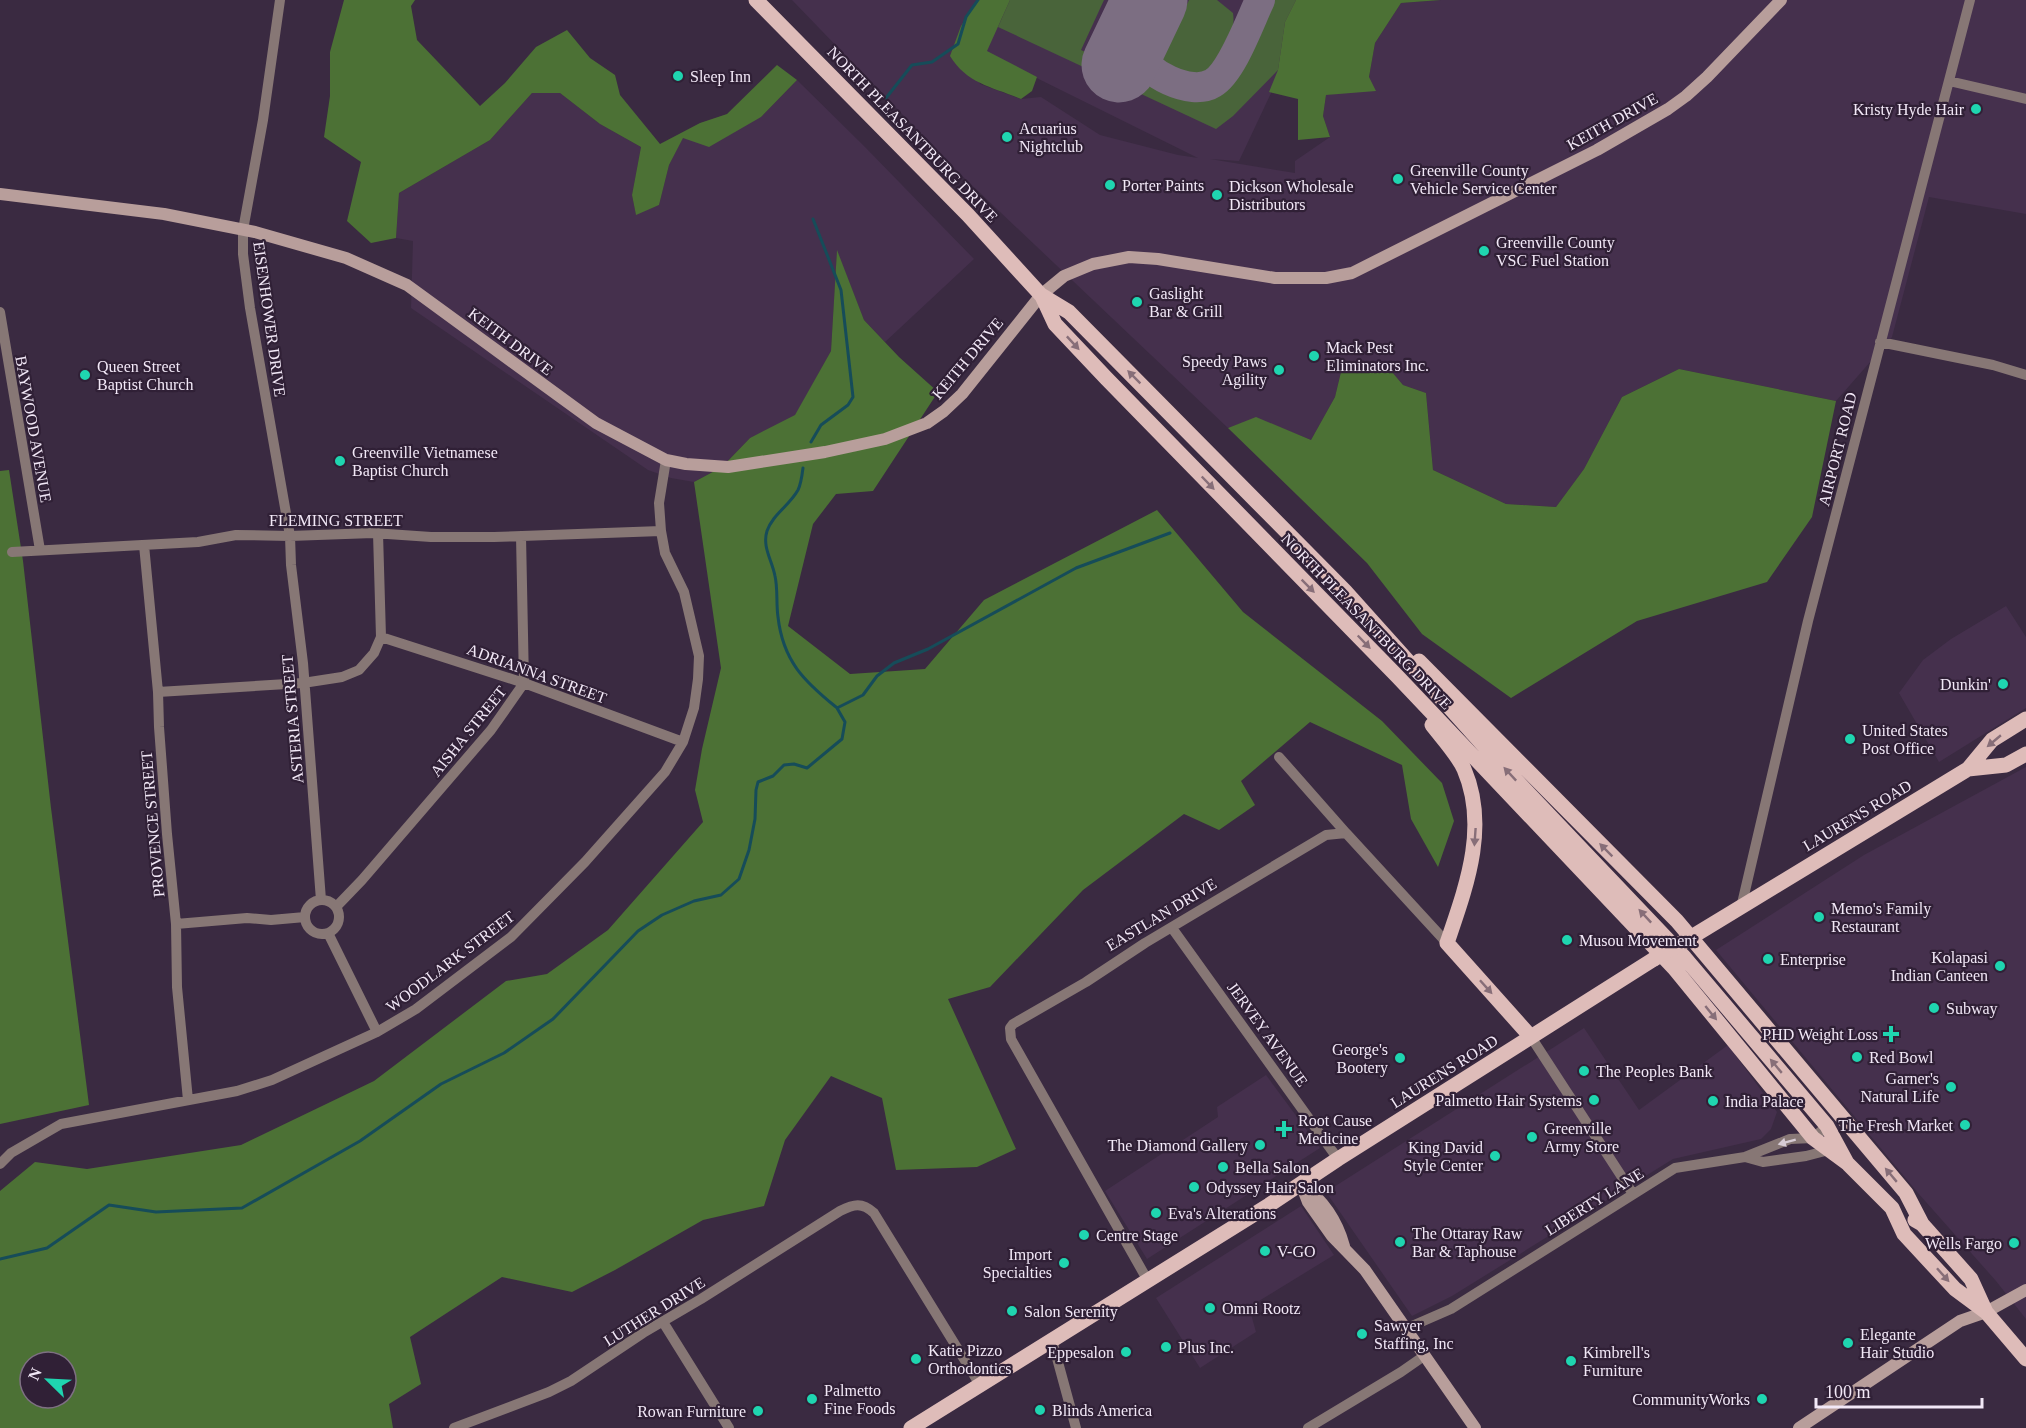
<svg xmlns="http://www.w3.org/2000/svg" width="2026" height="1428" font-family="Georgia,serif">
	<rect width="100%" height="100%" fill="#3a2a41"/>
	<path fill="#45304d" d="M792,0H977L961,26L980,84L1021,99L1041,97L1100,135L1178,155L1198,158L976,48L999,0H1315L1239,161L1210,159L1295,173V161L1330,137L1323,116L1326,95L1339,93L1369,77L1375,43L1401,3L1441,0H2026V214L1929,197L1892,337L1836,401L1679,369L1622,397L1584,469L1556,507L1506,504L1433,470L1426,393L1403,385L1385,365L1341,372L1335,397L1311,440L1256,418L1228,428L958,172Z
		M797,80L865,147L974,259L885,342L864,320L837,252L831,351L795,416L750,438L722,467L694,482L671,478L648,470L411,308L413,241L396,238L399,193L490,140L532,93H560L600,124L641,147L632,195L636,214L659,205L669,165L683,137L761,117Z
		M2006,606L2026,637V708L1939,762L1899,693L1923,660L1951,639Z
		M2026,767V1319L1996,1281L1918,1193L1716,950L1864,855Z
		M1584,1028L1639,1110L1728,1045L1777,1112L1771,1129L1761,1139L1673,1159L1452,1296L1412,1316L1326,1192Z
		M1266,1075L1320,1148L1147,1259L1105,1191L1218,1117L1217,1107Z
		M1301,1206L1334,1255L1249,1307L1256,1332L1200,1368L1156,1298Z"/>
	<path fill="#49643a" d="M1010,0H1104L1081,50L1171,93C1186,98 1202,102 1217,94C1236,83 1259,22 1269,0H1296L1285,22L1278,70L1233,116L1216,129L998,27Z
		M1189,0H1217L1233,13C1235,26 1231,38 1225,49C1221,55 1217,65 1212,70C1196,85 1175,72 1160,62Z"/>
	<path fill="#4c7135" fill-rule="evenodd" d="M344,0H415L411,6L417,40L480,106L505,83L536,47L567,30L590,58L615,75L620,95L660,144L700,123L727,114L777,65L797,80L761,117L709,147L683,138L669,165L659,205L636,215L632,195L641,147L600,124L560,93H532L490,140L399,193L396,238L371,243L347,221L361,162L324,137L330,96V52Z
		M977,0H1010L987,51L1037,77L1032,91L1021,99C993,87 967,84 950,56L961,26Z
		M1296,0H1441L1401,3L1375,43L1369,77L1376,91L1326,95L1323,116L1330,137L1298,140V99L1269,92L1278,70L1285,22Z
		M837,250L864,320L899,357L938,392L873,491L836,494L813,524L788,626L850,674L925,669L984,600L1157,510L1243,612L1382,721L1442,783L1454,821L1438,867L1411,819L1402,765L1310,722L1241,781L1255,805L1219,830L1184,814L1083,890L990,987L948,999L1016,1149L977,1167L896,1170L882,1098L831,1076L785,1140L764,1206L703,1220L615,1270L572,1292L502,1277L410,1337L421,1384L389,1404L393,1428H0V1191L35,1162L87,1169L241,1145L374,1081L506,981L547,974L608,930L703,822L695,790L702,749L721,668L694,482L722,467L750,438L795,415L831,351ZM30,1362H66V1398H30Z
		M1362,365H1386L1403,385L1426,393L1433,470L1506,504L1556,507L1584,469L1622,397L1679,369L1836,401L1812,517L1767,582L1637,621L1511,698L1422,634L1367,563L1228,428L1256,417L1311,440L1335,397L1341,372Z
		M9,470L23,561L51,808L89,1105L0,1124V471Z"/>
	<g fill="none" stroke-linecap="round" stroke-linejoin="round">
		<path stroke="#164c59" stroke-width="3" d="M886,98L912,65L932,62L958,44L966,17L978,0
			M811,442L821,425L848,405L853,397L841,290L813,219
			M803,468C802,476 801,484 798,490C789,506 773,514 767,531C762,547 772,560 775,576C778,589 776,604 778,617C783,661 804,681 836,707
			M0,1259L47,1248L109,1205L156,1212L242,1208L360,1141L441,1084L504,1053L553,1019L638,931L662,915L694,901L721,895L739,879L749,850L755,819L756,790L758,782L773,776L784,765L794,764L807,768L842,739L845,722L837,708L863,695L877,676L894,663L928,649L1076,568L1170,533"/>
		<path stroke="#7c6e82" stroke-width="30" d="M1137,27C1135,35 1134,42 1136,50C1144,73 1191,97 1213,83C1232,72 1250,21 1260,0"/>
		<path stroke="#7c6e82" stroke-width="75" d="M1119,65L1150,0"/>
		<path stroke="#877775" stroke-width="10" d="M280,0L263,120L243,230V254L250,308L290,536L291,565L303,663L321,900
			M1949,81L2026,99
			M0,312L40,550
			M1880,342L1993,365L2026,375
			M144,545L158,692L159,727L167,834L176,924L177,987L188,1100
			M12,552L198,542L236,535L290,536L373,533L431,537H494L661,531
			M381,637L524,683L683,742
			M158,692L303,683L342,677L359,670L374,653L381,637L378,533
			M1279,757L1346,833
			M305 917a17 17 0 1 1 34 0a17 17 0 1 1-34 0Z
			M336,907L362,880L491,730L524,683L521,536
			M1741,908L1808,621L1970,0
			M176,924L247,918L271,920L305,917
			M1172,928L1338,1159
			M328,933L377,1032
			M1531,1037L1633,1194
			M1745,1157L1763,1162L1806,1156L1829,1150
			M0,1164L11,1153L61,1124L237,1091L272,1080L377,1032L416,1009L511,937L585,862L665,772L683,742L694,708L698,679L699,656L684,592L665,553L661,531L659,503L666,460
			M1148,1281L1011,1039L1010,1028L1013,1024L1086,982L1145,943L1326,835L1346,833L1447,943
			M663,1322L729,1428
			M1405,1329L1451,1309L1675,1168L1745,1157L1790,1139L1813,1138L1827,1126
			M1052,1340L1076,1428
			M454,1428L549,1392L571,1381L643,1333L701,1299L840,1211C854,1204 862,1202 874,1213L980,1385
			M1308,1428L1401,1372L1424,1356"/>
		<path stroke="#b89e9b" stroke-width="12" d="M0,194L164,214L255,232L346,258L407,285L596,423L666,460L686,464L728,467L825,452L885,439L927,423L944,411L962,394L1041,295L1064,276L1093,264L1129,257L1158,259L1275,278H1326L1352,273L1597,150L1668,109L1686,96L1707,77L1781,0
			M1301,1184L1308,1202L1332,1236L1365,1270L1475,1428
			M1302,1185C1323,1200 1337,1221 1344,1246
			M1799,1428L1960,1321L1986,1312L2026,1290"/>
		<path stroke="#debcb9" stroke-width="15" d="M756,0L968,215L1041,295L1069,312L1345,591L1494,757L1685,958L1827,1126L1847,1163
			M1042,296L1055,324L1106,378L1397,676L1674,968L1813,1138L1847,1163L1892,1208L1904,1234L1955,1289L1986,1312
			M1419,661L1677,921L1906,1193L1922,1224
			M1432,725C1442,738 1457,754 1464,769C1489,827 1466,887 1447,943L1531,1037
			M1968,769L2006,765L2026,754
			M1685,941L1968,769L1992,740L2026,719
			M1915,1220L1922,1224L1971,1279L1986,1312L2026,1359
			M911,1428L1269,1205L1338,1159L1654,959"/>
		<path stroke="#debcb9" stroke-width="15" d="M1654,959L1685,941"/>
	</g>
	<defs><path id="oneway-solid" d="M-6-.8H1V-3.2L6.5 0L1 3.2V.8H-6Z" transform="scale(1.5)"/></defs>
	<g fill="#876e78">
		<use href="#oneway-solid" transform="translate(1073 343) rotate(47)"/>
		<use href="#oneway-solid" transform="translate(1134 377) rotate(-135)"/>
		<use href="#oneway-solid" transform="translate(1208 483) rotate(46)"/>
		<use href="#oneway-solid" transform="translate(1308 586) rotate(45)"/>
		<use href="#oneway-solid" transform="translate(1364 642) rotate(46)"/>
		<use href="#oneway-solid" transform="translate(1994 741) rotate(140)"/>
		<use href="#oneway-solid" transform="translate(1510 774) rotate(-133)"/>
		<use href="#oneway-solid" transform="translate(1475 837) rotate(94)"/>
		<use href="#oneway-solid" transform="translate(1606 850) rotate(-135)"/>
		<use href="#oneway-solid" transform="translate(1645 916) rotate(-133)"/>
		<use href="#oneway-solid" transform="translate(1486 987) rotate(48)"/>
		<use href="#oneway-solid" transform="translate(1711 1013) rotate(51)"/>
		<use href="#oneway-solid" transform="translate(1776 1066) rotate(-130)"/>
		<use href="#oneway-solid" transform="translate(1891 1175) rotate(-130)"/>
		<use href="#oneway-solid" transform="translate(1943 1275) rotate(48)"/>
	</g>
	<use fill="#d7ccd6" href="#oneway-solid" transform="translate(1787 1142) rotate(165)"/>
	<g fill="#1fd5b0" stroke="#302036" stroke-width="2">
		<circle cx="678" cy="76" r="6"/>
		<circle cx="1976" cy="109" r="6"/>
		<circle cx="1007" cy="137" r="6"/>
		<circle cx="1398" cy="179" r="6"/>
		<circle cx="1110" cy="185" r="6"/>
		<circle cx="1217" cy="195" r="6"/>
		<circle cx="1484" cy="251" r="6"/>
		<circle cx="1137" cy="302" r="6"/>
		<circle cx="1314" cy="356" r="6"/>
		<circle cx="1279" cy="370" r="6"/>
		<circle cx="85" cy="375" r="6"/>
		<circle cx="340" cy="461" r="6"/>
		<circle cx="2003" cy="684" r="6"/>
		<circle cx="1850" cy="739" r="6"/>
		<circle cx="1819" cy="917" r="6"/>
		<circle cx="1567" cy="940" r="6"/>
		<circle cx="1768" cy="959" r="6"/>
		<circle cx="2000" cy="966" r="6"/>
		<circle cx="1934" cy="1008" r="6"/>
		<path d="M1888 1025h6v6h6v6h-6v6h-6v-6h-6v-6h6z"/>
		<circle cx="1857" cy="1057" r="6"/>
		<circle cx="1400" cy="1058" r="6"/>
		<circle cx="1584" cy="1071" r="6"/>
		<circle cx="1951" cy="1087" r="6"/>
		<circle cx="1594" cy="1100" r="6"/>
		<circle cx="1713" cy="1101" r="6"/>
		<circle cx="1965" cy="1125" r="6"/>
		<path d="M1281 1120h6v6h6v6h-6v6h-6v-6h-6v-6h6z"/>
		<circle cx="1532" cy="1137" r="6"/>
		<circle cx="1260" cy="1145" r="6"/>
		<circle cx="1495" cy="1156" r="6"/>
		<circle cx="1223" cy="1167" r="6"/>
		<circle cx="1194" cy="1187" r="6"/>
		<circle cx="1156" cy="1213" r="6"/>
		<circle cx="1084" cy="1235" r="6"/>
		<circle cx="1400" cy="1242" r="6"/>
		<circle cx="2014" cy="1243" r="6"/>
		<circle cx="1265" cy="1251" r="6"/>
		<circle cx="1064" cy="1263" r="6"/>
		<circle cx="1210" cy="1308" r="6"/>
		<circle cx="1012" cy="1311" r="6"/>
		<circle cx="1362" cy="1334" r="6"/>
		<circle cx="1848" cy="1343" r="6"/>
		<circle cx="1166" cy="1347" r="6"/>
		<circle cx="1126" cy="1352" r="6"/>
		<circle cx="916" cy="1359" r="6"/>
		<circle cx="1571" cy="1361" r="6"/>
		<circle cx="812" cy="1399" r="6"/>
		<circle cx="1762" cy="1399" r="6"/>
		<circle cx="1040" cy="1410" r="6"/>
		<circle cx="758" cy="1411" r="6"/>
	</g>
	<g text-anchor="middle" stroke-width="4.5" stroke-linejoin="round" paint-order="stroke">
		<g font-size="16" fill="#f2e8f7" stroke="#302036" text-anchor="start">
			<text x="690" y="82">Sleep Inn</text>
			<text x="1964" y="115" text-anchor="end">Kristy Hyde Hair</text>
			<text x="1019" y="134">Acuarius<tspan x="1019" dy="18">Nightclub</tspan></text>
			<text x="1410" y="176">Greenville County<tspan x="1410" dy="18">Vehicle Service Center</tspan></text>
			<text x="1122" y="191">Porter Paints</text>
			<text x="1229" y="192">Dickson Wholesale<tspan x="1229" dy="18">Distributors</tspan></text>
			<text x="1496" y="248">Greenville County<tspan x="1496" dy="18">VSC Fuel Station</tspan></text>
			<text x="1149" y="299">Gaslight<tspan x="1149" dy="18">Bar &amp; Grill</tspan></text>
			<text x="1326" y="353">Mack Pest<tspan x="1326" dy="18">Eliminators Inc.</tspan></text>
			<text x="1267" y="367" text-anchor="end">Speedy Paws<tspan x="1267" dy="18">Agility</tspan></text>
			<text x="97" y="372">Queen Street<tspan x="97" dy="18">Baptist Church</tspan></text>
			<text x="352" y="458">Greenville Vietnamese<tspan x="352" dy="18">Baptist Church</tspan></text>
			<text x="1991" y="690" text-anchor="end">Dunkin'</text>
			<text x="1862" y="736">United States<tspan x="1862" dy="18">Post Office</tspan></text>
			<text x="1831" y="914">Memo's Family<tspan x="1831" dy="18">Restaurant</tspan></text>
			<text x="1579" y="946">Musou Movement</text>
			<text x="1988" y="963" text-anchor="end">Kolapasi<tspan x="1988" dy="18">Indian Canteen</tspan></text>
			<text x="1780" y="965">Enterprise</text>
			<text x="1946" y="1014">Subway</text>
			<text x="1878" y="1040" text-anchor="end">PHD Weight Loss</text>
			<text x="1388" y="1055" text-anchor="end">George's<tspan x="1388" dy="18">Bootery</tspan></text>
			<text x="1869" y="1063">Red Bowl</text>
			<text x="1596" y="1077">The Peoples Bank</text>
			<text x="1939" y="1084" text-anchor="end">Garner's<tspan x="1939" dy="18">Natural Life</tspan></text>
			<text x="1582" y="1106" text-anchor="end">Palmetto Hair Systems</text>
			<text x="1725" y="1107">India Palace</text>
			<text x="1298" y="1126">Root Cause<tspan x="1298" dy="18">Medicine</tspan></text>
			<text x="1953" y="1131" text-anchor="end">The Fresh Market</text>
			<text x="1544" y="1134">Greenville<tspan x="1544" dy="18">Army Store</tspan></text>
			<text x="1248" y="1151" text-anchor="end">The Diamond Gallery</text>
			<text x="1483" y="1153" text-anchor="end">King David<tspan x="1483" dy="18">Style Center</tspan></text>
			<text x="1235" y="1173">Bella Salon</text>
			<text x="1206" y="1193">Odyssey Hair Salon</text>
			<text x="1168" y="1219">Eva's Alterations</text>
			<text x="1412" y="1239">The Ottaray Raw<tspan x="1412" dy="18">Bar &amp; Taphouse</tspan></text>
			<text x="1096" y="1241">Centre Stage</text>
			<text x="2002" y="1249" text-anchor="end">Wells Fargo</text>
			<text x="1277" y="1257">V-GO</text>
			<text x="1052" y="1260" text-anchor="end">Import<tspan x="1052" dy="18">Specialties</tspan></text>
			<text x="1222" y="1314">Omni Rootz</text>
			<text x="1024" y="1317">Salon Serenity</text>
			<text x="1374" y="1331">Sawyer<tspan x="1374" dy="18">Staffing, Inc</tspan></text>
			<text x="1860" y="1340">Elegante<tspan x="1860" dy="18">Hair Studio</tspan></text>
			<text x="1178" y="1353">Plus Inc.</text>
			<text x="928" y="1356">Katie Pizzo<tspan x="928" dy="18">Orthodontics</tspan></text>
			<text x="1114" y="1358" text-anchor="end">Eppesalon</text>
			<text x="1583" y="1358">Kimbrell's<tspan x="1583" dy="18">Furniture</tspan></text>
			<text x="824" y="1396">Palmetto<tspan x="824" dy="18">Fine Foods</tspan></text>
			<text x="1750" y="1405" text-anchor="end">CommunityWorks</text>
			<text x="1052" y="1416">Blinds America</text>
			<text x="746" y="1417" text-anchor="end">Rowan Furniture</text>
		</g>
		<g font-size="16" fill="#f2e8f7" stroke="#302036">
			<text transform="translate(1612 121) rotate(-29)" y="6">KEITH DRIVE</text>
			<text transform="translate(913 134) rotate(46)" y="6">NORTH PLEASANTBURG DRIVE</text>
			<text transform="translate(270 319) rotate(82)" y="6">EISENHOWER DRIVE</text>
			<text transform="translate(511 341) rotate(37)" y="6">KEITH DRIVE</text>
			<text transform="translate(967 358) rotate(-50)" y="6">KEITH DRIVE</text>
			<text transform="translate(34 429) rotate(80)" y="6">BAYWOOD AVENUE</text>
			<text transform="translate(1837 449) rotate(-76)" y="6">AIRPORT ROAD</text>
			<text x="336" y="526">FLEMING STREET</text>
			<text transform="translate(1367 621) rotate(46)" y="6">NORTH PLEASANTBURG DRIVE</text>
			<text transform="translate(537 673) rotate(20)" y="6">ADRIANNA STREET</text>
			<text transform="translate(292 719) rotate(-95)" y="6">ASTERIA STREET</text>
			<text transform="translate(468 731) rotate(-51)" y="6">AISHA STREET</text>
			<text transform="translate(1857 815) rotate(-31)" y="6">LAURENS ROAD</text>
			<text transform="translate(152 824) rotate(-95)" y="6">PROVENCE STREET</text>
			<text transform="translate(1161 914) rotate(-31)" y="6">EASTLAN DRIVE</text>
			<text transform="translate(450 961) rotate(-37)" y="6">WOODLARK STREET</text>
			<text transform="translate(1268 1034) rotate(54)" y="6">JERVEY AVENUE</text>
			<text transform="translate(1444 1071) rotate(-32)" y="6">LAURENS ROAD</text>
			<text transform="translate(1594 1201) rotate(-32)" y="6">LIBERTY LANE</text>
			<text transform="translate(654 1311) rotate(-32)" y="6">LUTHER DRIVE</text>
		</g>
	</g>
	<g transform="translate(48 1380) rotate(294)"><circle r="28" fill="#302036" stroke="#7e7083" stroke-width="1.5"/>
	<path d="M0-4.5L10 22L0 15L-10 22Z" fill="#1fd5b0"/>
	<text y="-9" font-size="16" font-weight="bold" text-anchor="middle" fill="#f2e8f7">N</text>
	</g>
	<path d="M1816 1398v9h166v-9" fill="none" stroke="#f2e8f7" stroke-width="3"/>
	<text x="1825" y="1398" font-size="18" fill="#f2e8f7" stroke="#302036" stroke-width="4.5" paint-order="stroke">100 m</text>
</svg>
